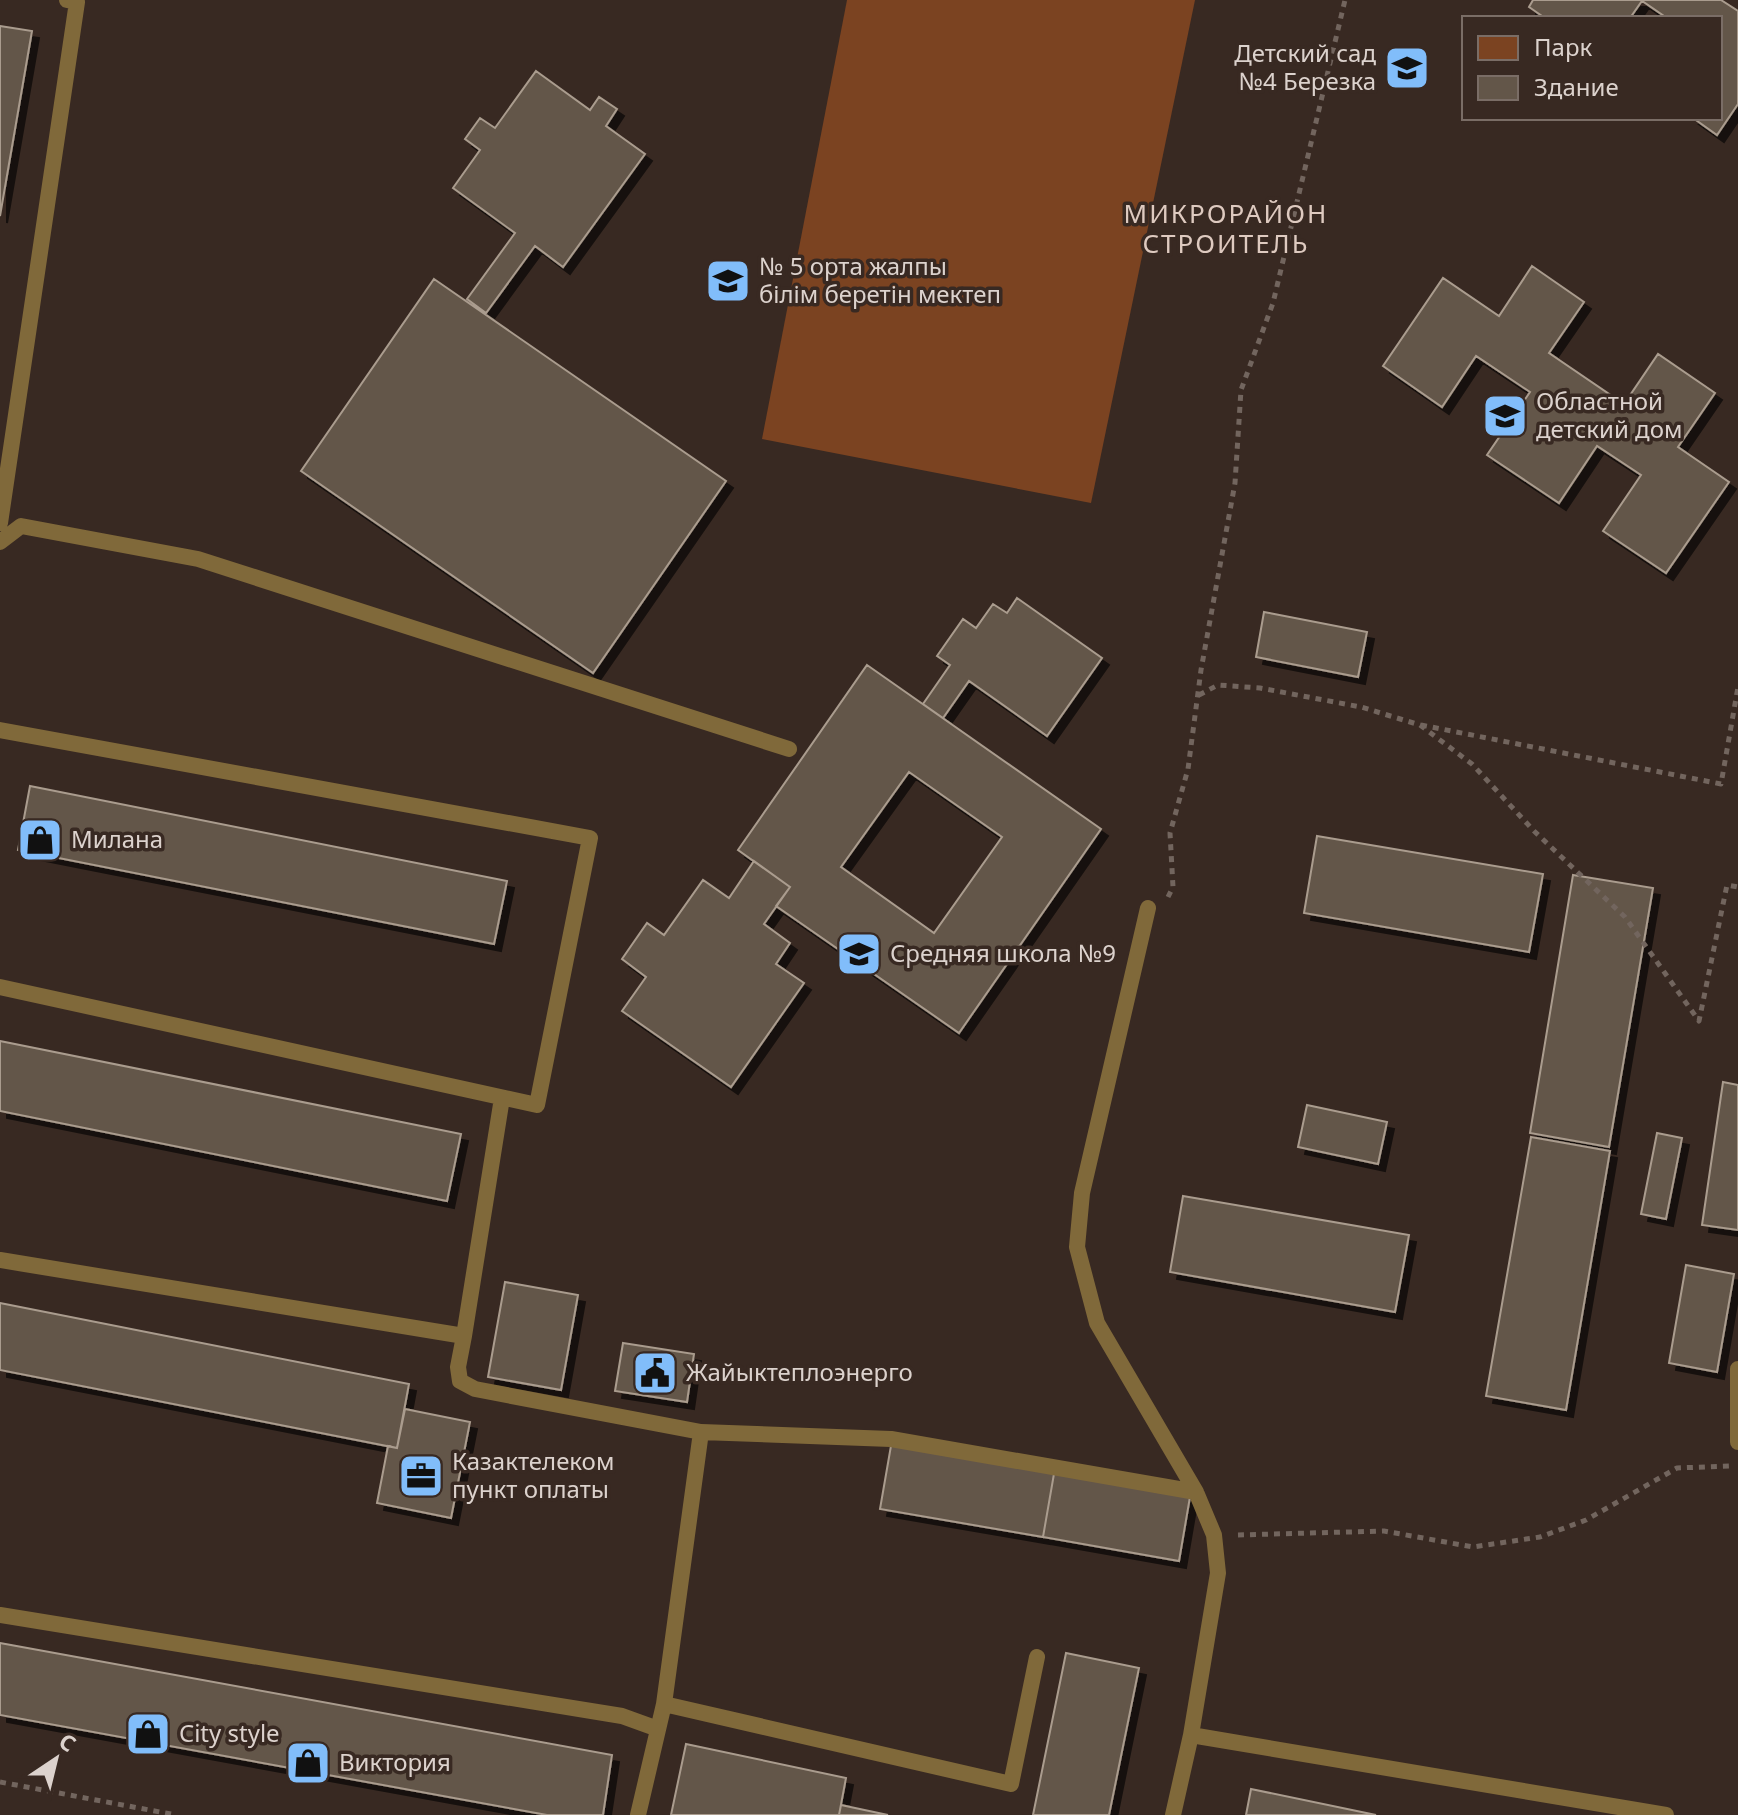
<svg xmlns="http://www.w3.org/2000/svg" width="1738" height="1815" font-family="'Noto Sans',sans-serif">
	<defs>
		<filter id="shadow"><feDropShadow dx="7" dy="7" stdDeviation="0" flood-color="#0009"/></filter>
	</defs>
	<rect width="100%" height="100%" fill="#382922"/>
	<path fill="#7b4321" d="M847,0H1195L1091,503L762,439Z"/>
	<path fill="#635649" stroke="#aa9c8e" stroke-width="2" fill-rule="evenodd" filter="url(#shadow)" d="M1533,0H1721L1738,11V104L1717,135L1693,118H1720V18H1667L1642,1L1630,18H1545L1529,7Z
		M0,26L32,31L0,216Z
		M536,71L590,110L599,97L617,109L606,126L645,154L563,267L535,246L486,313L467,299L515,233L453,188L480,150L465,139L480,118L495,128Z
		M1532,266L1584,302L1549,353L1624,404L1658,354L1715,393L1678,447L1729,482L1666,573L1603,531L1641,475L1597,446L1559,503L1487,455L1530,392L1476,356L1442,407L1383,366L1443,278L1499,316Z
		M434,279L726,481L593,673L301,471Z
		M1017,598L1102,658L1047,736L969,681L943,718L923,704L950,665L937,656L963,619L976,628L993,604L1007,613Z
		M1264,612L1367,632L1358,677L1256,657Z
		M867,665L1101,829L959,1033L776,906L790,887L738,850ZM909,772L1002,837L934,933L841,867Z
		M30,786L507,881L494,944L18,850Z
		M1317,836L1543,874L1529,952L1304,913Z
		M754,861L790,887L764,924L790,943L776,964L804,983L731,1087L622,1011L646,977L622,959L647,923L664,935L703,880L729,898Z
		M1573,875L1653,888L1609,1147L1530,1133Z
		M0,1041L461,1134L447,1201L0,1111Z
		M1723,1082L1738,1085V1230L1702,1225Z
		M1307,1105L1387,1122L1378,1164L1298,1147Z
		M1657,1133L1682,1138L1666,1219L1641,1214Z
		M1531,1137L1610,1151L1566,1410L1486,1396Z
		M1183,1196L1409,1235L1395,1312L1170,1272Z
		M1686,1265L1734,1274L1717,1372L1669,1363Z
		M505,1282L578,1295L561,1390L488,1377Z
		M0,1303L409,1384L397,1448L0,1370Z
		M623,1343L694,1354L687,1402L615,1391Z
		M405,1409L470,1422L451,1518L377,1503L388,1446L397,1448Z
		M892,1440L1055,1468L1043,1537L880,1509Z
		M1055,1468L1191,1491L1179,1561L1043,1537Z
		M0,1643L612,1755L603,1815H547L0,1715Z
		M1066,1653L1139,1668L1109,1815H1033Z
		M686,1744L846,1778L839,1815H671Z
		M1251,1789L1376,1815H1246Z
		M841,1805L888,1815H839Z"/>
	<g fill="none" stroke-linecap="round" stroke-linejoin="round">
		<path stroke="#72655e" stroke-width="5" stroke-dasharray="6 6" stroke-linecap="butt" d="M1199,695L1218,685L1260,688L1361,707L1420,725L1472,764L1534,831L1625,917L1699,1021L1727,885L1738,887
			M1421,725L1721,784L1738,687
			M1168,897L1173,887L1170,833L1188,769L1201,670L1235,483L1241,390L1273,303L1345,0
			M1238,1535L1384,1531L1473,1547L1540,1537L1586,1520L1677,1468L1729,1466
			M0,1782L176,1815"/>
		<path stroke="#80693a" stroke-width="16" d="M0,523L77,2L67,0
			M0,542L21,526L198,559L789,749
			M0,730L590,838L537,1105L0,987
			M1148,908L1082,1193L1077,1247L1097,1323L1196,1492L1214,1535L1218,1573L1191,1735
			M0,1260L464,1336L502,1098
			M464,1336L458,1367L460,1381L475,1389L701,1432L664,1704
			M1738,1369V1442
			M701,1432L891,1439L1196,1492
			M0,1615L622,1716L658,1729
			M638,1815L664,1704L1011,1784L1037,1657
			M1173,1815L1191,1735L1666,1815"/>
	</g>
	<defs>
		<g id="school-square" transform="scale(2.3)"><rect x="-9" y="-9" width="18" height="18" rx="4" fill="#81bdfa" stroke="#382922"/><path d="M0-5L7-2L0 1L-7-2ZM-4 1L0 2.5L4 1V4Q0 6-4 4Z" fill="#111"/></g>
		<g id="shop-square" transform="scale(2.3)"><rect x="-9" y="-9" width="18" height="18" rx="4" fill="#81bdfa" stroke="#382922"/><path d="M-5-2.5h2.3a2.7 3.5 0 0 1 5.4 0H5L5.5 6h-11ZM-1.5-2.5h3a1.5 2.3 0 0 0-3 0Z" fill="#111"/></g>
		<g id="civic-square" transform="scale(2.3)"><rect x="-9" y="-9" width="18" height="18" rx="4" fill="#81bdfa" stroke="#382922"/><path d="M-.6-6.5H3V-4.5H.6V-3L4-1V1h2V6H-6V1h2V-1L-.6-3ZM-1.2 2.5V6h2.4V2.5Z" fill="#111"/></g>
		<g id="office-square" transform="scale(2.3)"><rect x="-9" y="-9" width="18" height="18" rx="4" fill="#81bdfa" stroke="#382922"/><path d="M-6-3h4V-5.5h4V-3h4V5H-6ZM-1-4.5V-3h2v-1.5ZM-6 0V1H6V0Z" fill="#111"/></g>
	</defs>
	<g fill-rule="evenodd">
		<use href="#school-square" x="1407" y="68"/>
		<use href="#school-square" x="728" y="281"/>
		<use href="#school-square" x="1505" y="416"/>
		<use href="#shop-square" x="40" y="840"/>
		<use href="#school-square" x="859" y="954"/>
		<use href="#civic-square" x="655" y="1373"/>
		<use href="#office-square" x="421" y="1476"/>
		<use href="#shop-square" x="148" y="1734"/>
		<use href="#shop-square" x="308" y="1763"/>
	</g>
	<g text-anchor="middle" stroke-width="7" stroke-linejoin="round" paint-order="stroke">
		<g font-size="24" fill="#dcd2cd" stroke="#382922" text-anchor="start">
			<text x="1376" y="62" text-anchor="end">Детский сад<tspan x="1376" dy="28">№4 Березка</tspan></text>
			<text x="759" y="275">№ 5 орта жалпы<tspan x="759" dy="28">білім беретін мектеп</tspan></text>
			<text x="1536" y="410">Областной<tspan x="1536" dy="28">детский дом</tspan></text>
			<text x="71" y="848">Милана</text>
			<text x="890" y="962">Средняя школа №9</text>
			<text x="686" y="1381">Жайыктеплоэнерго</text>
			<text x="452" y="1470">Казактелеком<tspan x="452" dy="28">пункт оплаты</tspan></text>
			<text x="179" y="1742">City style</text>
			<text x="339" y="1771">Виктория</text>
		</g>
		<g font-size="26" letter-spacing="2" fill="#decac0" stroke="#382922">
			<text x="1226" y="223">МИКРОРАЙОН<tspan x="1226" dy="30">СТРОИТЕЛЬ</tspan></text>
		</g>
	</g>
	<rect x="1462" y="16" width="260" height="104" fill="#382922" stroke="#7a6d66" stroke-width="2"/>
	<rect x="1478" y="36" width="40" height="24" fill="#7b4321" stroke="#7a6d66" stroke-width="2"/>
	<text x="1534" y="56" font-size="24" fill="#dcd2cd">Парк</text>
	<rect x="1478" y="76" width="40" height="24" fill="#635649" stroke="#7a6d66" stroke-width="2"/>
	<text x="1534" y="96" font-size="24" fill="#dcd2cd">Здание</text>
	<g transform="translate(56 1759) rotate(35)" stroke="#382922" stroke-width="6" paint-order="stroke">
	<path d="M0-6L14 30L0 20L-14 30Z" fill="#dcd2cd"/>
	<text y="-12" font-size="22" font-weight="bold" text-anchor="middle" fill="#dcd2cd">С</text>
	</g>
</svg>
